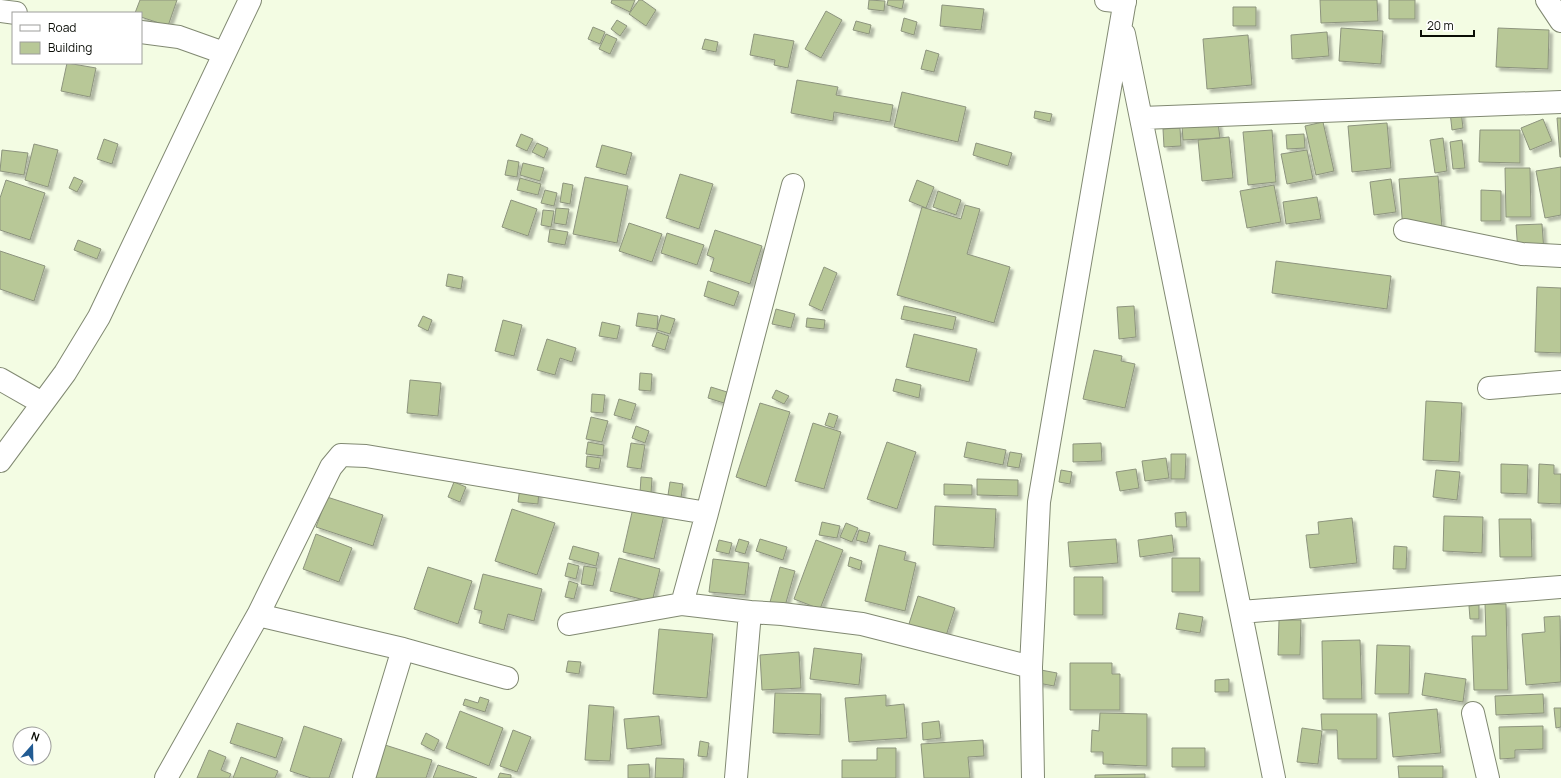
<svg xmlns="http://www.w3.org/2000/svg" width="1561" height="778" font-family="Manrope,sans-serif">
	<defs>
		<filter id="shadow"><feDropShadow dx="3.5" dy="3.5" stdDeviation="1" flood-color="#0004"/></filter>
	</defs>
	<rect width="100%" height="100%" fill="#f3fce3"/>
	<path fill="#b8c897" stroke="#8d947e" filter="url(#shadow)" d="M140,0H177L168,26L141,17V13H135Z
		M612,0H635L630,12L611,3Z
		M639,0H642L656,10L646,26L629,14Z
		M869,0L885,1L884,11L868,9Z
		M888,0H904L902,9L887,5Z
		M1320,0H1377L1378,21L1321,23Z
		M1389,0H1415V19H1389Z
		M942,5L984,9L981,30L940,26Z
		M1233,7H1256V26H1233Z
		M826,11L842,20L821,58L805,49Z
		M904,18L917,22L914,35L901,31Z
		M617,20L627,26L620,36L611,29Z
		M856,21L871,25L869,34L853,30Z
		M593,27L605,32L600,44L588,39Z
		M1341,28L1383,31L1381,64L1339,61Z
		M1498,28L1549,30L1548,69L1496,67Z
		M1327,32L1329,56L1292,59L1291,35Z
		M606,34L617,39L610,54L599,49Z
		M754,34L794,41L788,68L774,65L775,60L750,55Z
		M1248,35L1252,85L1207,89L1203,39Z
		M705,39L718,42L716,52L702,49Z
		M926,50L939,54L934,72L921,69Z
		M67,63L96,68L90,97L61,91Z
		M797,80L838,87L836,95L893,105L890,122L834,112L833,121L791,113Z
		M902,92L966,107L958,142L894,127Z
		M1035,111L1052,114L1050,122L1034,118Z
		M1461,111L1463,128L1452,130L1450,112Z
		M1557,118H1561V157H1560Z
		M1543,119L1552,141L1530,150L1521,128Z
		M1323,122L1334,171L1316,175L1305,126Z
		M1218,123L1220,138L1183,140L1182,126Z
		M1387,123L1391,168L1352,172L1348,126Z
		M1180,128L1181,146L1164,147L1163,129Z
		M1272,130L1276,182L1248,185L1243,132Z
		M1480,130H1520V163L1479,162Z
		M521,134L533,139L527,151L516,146Z
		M1304,134L1305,148L1287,149L1286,135Z
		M1229,137L1233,178L1202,181L1198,140Z
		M1443,138L1447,171L1435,173L1430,140Z
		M104,139L118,144L112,164L97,159Z
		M1462,140L1465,168L1453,169L1450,142Z
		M537,143L548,148L544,158L532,152Z
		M976,143L1012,153L1008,166L973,155Z
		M34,144L58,150L48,187L25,180Z
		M602,145L632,153L626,175L596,167Z
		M2,150L28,153L24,175L0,171Z
		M1307,150L1313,179L1287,184L1281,154Z
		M508,160L519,162L517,177L505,175Z
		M523,163L544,168L540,181L520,175Z
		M1561,167V215L1545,218L1536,171Z
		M1505,168H1530L1531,217H1506Z
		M680,174L713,184L699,229L666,218Z
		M1438,176L1442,228L1403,230L1399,179Z
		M74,177L83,181L77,192L69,188Z
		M585,177L628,186L617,243L573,234Z
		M520,178L541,184L538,195L517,190Z
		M1391,179L1396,212L1374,215L1370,182Z
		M6,180L45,193L30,240L0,230V198Z
		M917,180L934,187L926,208L909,201Z
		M563,183L573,185L570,204L560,202Z
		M1274,185L1281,222L1247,228L1240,191Z
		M545,190L557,193L554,206L541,203Z
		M1481,190L1501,191V221H1481Z
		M938,191L961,200L956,215L933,207Z
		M1317,197L1321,219L1286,224L1283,202Z
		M511,200L537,209L528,236L502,227Z
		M965,205L980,209L967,254L1010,267L994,323L897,295L922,207L961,219Z
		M556,208L569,209L566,225L554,223Z
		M543,210L554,211L551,227L541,225Z
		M629,223L662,234L652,262L619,251Z
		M1542,224L1544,252L1518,253L1516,225Z
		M550,229L568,232L565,245L548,242Z
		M715,230L762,246L750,284L710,271L714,258L707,255Z
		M667,233L704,245L697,265L661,253Z
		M78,240L101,249L97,259L74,250Z
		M0,251L45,266L34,301L0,289Z
		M1276,261L1391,276L1387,309L1272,293Z
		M824,267L837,273L822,311L809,305Z
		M448,274L463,277L461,289L446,286Z
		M708,281L739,292L734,306L704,296Z
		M1537,287L1561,288V353L1535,352Z
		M904,306L956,317L953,330L901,319Z
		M1134,306L1136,337L1119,339L1117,307Z
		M776,309L795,314L791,328L772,324Z
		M638,313L658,316L657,329L636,326Z
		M661,315L675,319L670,334L657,330Z
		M423,316L432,320L428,331L418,326Z
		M807,318L825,320L824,329L806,327Z
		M503,320L522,325L514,356L495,351Z
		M602,322L620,326L617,339L599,336Z
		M657,332L669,336L665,350L652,346Z
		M914,334L977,349L969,382L906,367Z
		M547,339L576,348L572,362L560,358L555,375L537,370Z
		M1094,350L1122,356L1121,361L1135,364L1125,408L1083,399Z
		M640,373L652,374L651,391L639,390Z
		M896,379L921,385L919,398L893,391Z
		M410,380L441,383L438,416L407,413Z
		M711,387L727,392L724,403L708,398Z
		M776,390L789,396L784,404L772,398Z
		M592,394L605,395L603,413L591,412Z
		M619,399L636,404L631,420L614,415Z
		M1426,401L1462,403L1459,462L1423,460Z
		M760,403L790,412L766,487L736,477Z
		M829,413L838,416L834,428L825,425Z
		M591,417L608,421L602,442L586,439Z
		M813,423L841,432L824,489L795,481Z
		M636,426L649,431L645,443L632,438Z
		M588,442L604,445L603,456L586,454Z
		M887,442L916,452L897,509L867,499Z
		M967,442L1006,450L1003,465L964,457Z
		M631,443L645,445L641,469L627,467Z
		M1101,443L1102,461L1073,462V444Z
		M1010,452L1022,454L1019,468L1007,466Z
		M1171,454H1186L1185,479H1171Z
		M587,456L601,458L599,469L586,467Z
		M1166,458L1169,478L1145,481L1142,461Z
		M1501,464L1528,465L1527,494L1501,493Z
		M1539,464L1554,465V474H1561V504L1538,503Z
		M1136,469L1139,488L1120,491L1116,472Z
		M1061,470L1072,472L1070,484L1059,482Z
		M1436,470L1460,472L1457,500L1433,497Z
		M641,477L652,478L651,494L640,493Z
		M977,479L1018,480V496L977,495Z
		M454,482L466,487L460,502L448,497Z
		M670,482L683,484L681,498L668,495Z
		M944,484L972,485V495H944Z
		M520,487L539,489L538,504L518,502Z
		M327,497L383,515L373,546L316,527Z
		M935,506L996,509L994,548L933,545Z
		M633,508L664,515L654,559L623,552Z
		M512,509L555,523L537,575L495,561Z
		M1186,512L1187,527H1176L1175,513Z
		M1444,516L1483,517L1482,553L1443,551Z
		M1352,518L1357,563L1310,568L1306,535L1319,534L1318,522Z
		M1499,519H1531L1532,557H1500Z
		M822,522L840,526L837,538L819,535Z
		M846,523L858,528L852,542L840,537Z
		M859,530L870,533L867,543L856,540Z
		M316,534L352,548L339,582L303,569Z
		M1172,535L1174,552L1140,557L1138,540Z
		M739,539L749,542L745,554L735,551Z
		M760,539L787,547L783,560L756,551Z
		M1116,539L1118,563L1070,567L1068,542Z
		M719,540L732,543L729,554L716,551Z
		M816,540L843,550L820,609L794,599Z
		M879,545L906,552L904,560L916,563L905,611L865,601Z
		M573,546L599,553L596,566L569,559Z
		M1394,546L1407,547L1406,569H1393Z
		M850,557L862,561L860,570L848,566Z
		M619,558L660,569L652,602L610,591Z
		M1172,558H1200V592H1172Z
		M713,559L749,563L745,595L709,592Z
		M568,563L579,566L576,579L565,576Z
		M584,566L597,568L593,586L581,584Z
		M428,567L472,581L458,624L414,609Z
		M780,567L795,571L783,613L768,609Z
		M483,574L542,589L534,621L508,614L504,630L479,623L482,611L474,609Z
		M1074,577H1103V615H1074Z
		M569,581L578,584L574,599L565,597Z
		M918,596L955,608L944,642L907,630Z
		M1485,604H1506L1508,690H1474L1472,636H1486Z
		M1479,605V619H1470L1469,606Z
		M1179,613L1203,617L1200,633L1176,629Z
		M1560,616L1561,682L1526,685L1522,634L1545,632L1544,617Z
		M1279,620H1301L1300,655H1278Z
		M659,629L713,634L707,698L653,694Z
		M1360,640L1362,699H1323L1322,641Z
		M1377,645L1410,646L1409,694H1375Z
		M814,648L862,654L859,685L810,679Z
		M799,652L801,688L762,690L760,655Z
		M568,661L581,662L579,674L566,672Z
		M1070,663H1112V674H1120V710H1070Z
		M1041,670L1057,673L1054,686L1038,683Z
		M1425,673L1466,679L1463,702L1422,695Z
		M1229,679V692H1215V680Z
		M775,693L821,694L820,735L773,733Z
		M1543,694L1544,713L1496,715L1495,696Z
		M886,695V706L904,704L907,738L849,742L845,698Z
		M480,697L489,700L485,712L463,705L465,699L478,703Z
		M589,705L614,707L610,761L585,760Z
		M1554,708H1561V727L1556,728Z
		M1437,709L1441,753L1393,757L1389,713Z
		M460,711L503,728L489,766L446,748Z
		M1100,713L1147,714V766L1103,764V752H1091L1092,730L1099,731Z
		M1321,714H1377V759H1338L1337,730H1322Z
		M659,716L662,745L627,749L624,719Z
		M939,721L941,738L923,740L922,723Z
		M237,723L283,738L276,758L230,743Z
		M304,726L342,739L329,778H311L290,771Z
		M1543,726V749L1515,750V758L1500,759L1499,727Z
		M1302,728L1322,731L1318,764L1297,762Z
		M513,730L531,737L517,772L500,766Z
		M426,733L439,740L434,751L421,744Z
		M983,740L984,756L968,757L970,778H924L921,744Z
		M700,741L709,743L707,757L698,756Z
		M382,744L432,760L426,778H371Z
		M877,748H896V778H842V760H877Z
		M1172,748H1205V767H1172Z
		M209,750L226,757L221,770L231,774L229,778H197Z
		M241,757L278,771L275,778H233Z
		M656,758L684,759L683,778H655Z
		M649,764L650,778H628V765Z
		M438,765L477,778H433Z
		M1398,766H1443V778H1399Z
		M500,773L511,775V778H498Z
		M1145,774V778H1095V775Z"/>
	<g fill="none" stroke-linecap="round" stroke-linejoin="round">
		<g stroke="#818972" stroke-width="24">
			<path id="minor" d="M1106,0L1125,2
				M1547,0L1561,21
				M0,11L16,13
				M141,32L179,37L224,53
				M1124,34L1274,778
				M1142,118L1561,102
				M1405,230L1522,254L1561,256
				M0,379L42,403
				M1489,388L1561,382
				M0,461L65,373L99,317L250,0
				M707,513L793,185
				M1241,612L1561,587
				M258,615L403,649L507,678
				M569,624L682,604L750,612
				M1473,713L1488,778
				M166,778L258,615L331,467L341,455L366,456L707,513L682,604
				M364,778L403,649
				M736,778L750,612L782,614L862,624L1031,667
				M1033,778L1031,667L1039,502L1125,0"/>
		</g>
		<use href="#minor" stroke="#fff" stroke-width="22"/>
	</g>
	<rect x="12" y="12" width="130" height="52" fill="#ffffff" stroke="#9d9e9b"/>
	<rect x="20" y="25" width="20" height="6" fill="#ffffff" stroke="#9d9e9b"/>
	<text x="48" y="32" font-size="12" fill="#0a0d06">Road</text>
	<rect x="20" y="42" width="20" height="12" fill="#b8c897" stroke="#9d9e9b"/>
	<text x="48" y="52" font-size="12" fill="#0a0d06">Building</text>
	<g transform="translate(32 746) rotate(20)"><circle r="19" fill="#ffffff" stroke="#9d9e9b"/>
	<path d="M0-3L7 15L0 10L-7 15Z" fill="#215b93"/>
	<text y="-6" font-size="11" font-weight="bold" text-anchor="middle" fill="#0a0d06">N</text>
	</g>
	<path d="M1421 30v6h53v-6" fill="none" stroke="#0a0d06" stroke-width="2"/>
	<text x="1427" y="30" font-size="12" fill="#0a0d06" stroke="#ffffff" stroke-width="3" paint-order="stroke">20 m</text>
</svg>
